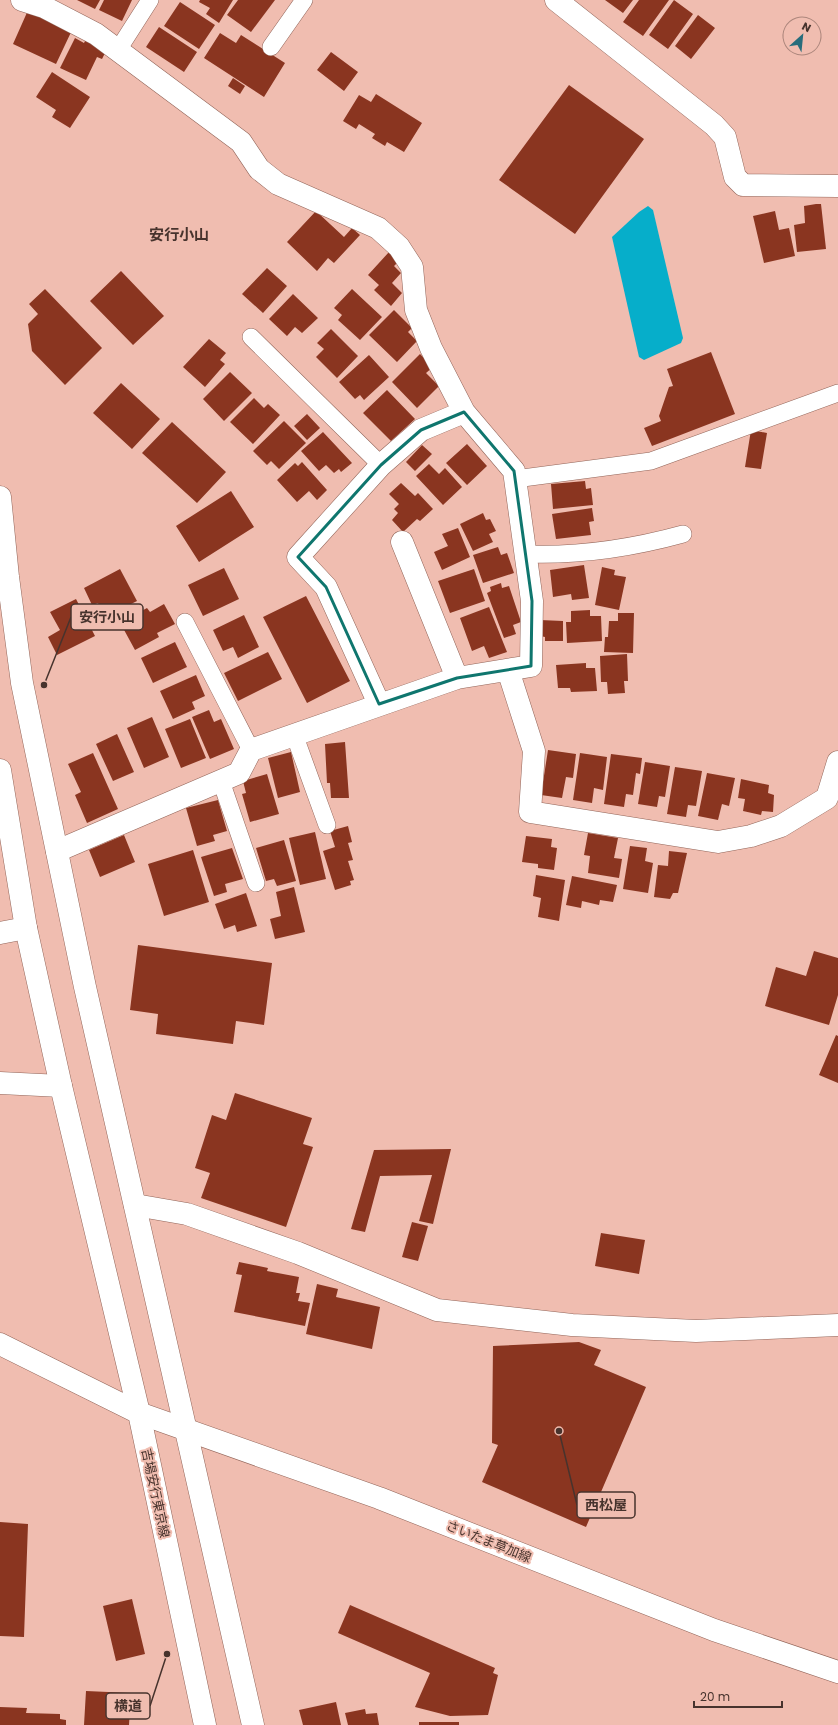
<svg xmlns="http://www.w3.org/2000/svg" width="838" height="1725" font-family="Poppins,'Noto Sans JP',sans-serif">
	<rect width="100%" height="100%" fill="#f0bdb0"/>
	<path fill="#06aeca" d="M648,206L653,210L683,338L681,343L644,360L639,357L612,237L639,212Z"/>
	<path fill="#8a3520" d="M77,0H100L95,9Z
		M104,0H132L122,21L99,10Z
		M200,0H233L219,23L206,14L210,8L199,2Z
		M238,0H275L251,32L227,15Z
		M605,0H633L623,13Z
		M639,0H669L643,36L623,22Z
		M674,0L693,14L668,49L649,35Z
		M180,2L215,25L199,49L164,26Z
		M29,8L73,28L56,64L13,44Z
		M698,15L715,28L691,59L675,46Z
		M159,27L197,52L184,72L146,47Z
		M220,33L236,43L241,35L285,63L264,97L204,58Z
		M87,37L108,47L102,59L97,57L86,80L60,68L75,38L84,43Z
		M331,52L358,72L344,91L317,70Z
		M52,72L90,97L70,128L52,117L56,110L36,97Z
		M233,78L245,86L240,94L228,86Z
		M569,85L644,139L575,234L499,180Z
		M376,94L422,123L404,152L387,142L385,146L372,138L375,134L359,124L356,129L343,121L359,95L371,102Z
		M816,204H821L826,249L797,252L794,225L805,223L804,206Z
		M316,211L344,237L352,228L360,235L334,263L328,258L317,271L287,242Z
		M775,211L779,230L789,228L795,256L764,263L753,216Z
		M389,252L399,261L394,266L401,273L392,283L402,293L391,306L374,290L379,285L368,275Z
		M267,268L287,286L263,313L242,294Z
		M121,271L164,316L133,345L90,301Z
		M45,289L102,348L65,385L32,351L28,324L38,314L29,304Z
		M352,289L382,317L360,340L338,320L342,315L334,308Z
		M293,294L318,318L302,333L295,327L287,336L269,319Z
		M394,310L412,328L408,332L417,341L397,362L369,335Z
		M331,329L358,356L337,378L316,357L324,349L317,343Z
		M209,339L226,353L220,360L225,364L205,387L183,367Z
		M711,352L735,414L652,446L644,428L661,421L659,416L669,387L673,386L667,369Z
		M420,354L433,367L426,373L439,386L417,408L392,382Z
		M369,355L389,377L364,400L360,395L355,399L339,382Z
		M230,372L252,393L224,421L203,399Z
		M121,383L160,419L132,449L93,413Z
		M387,390L415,419L391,441L363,413Z
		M254,398L264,408L268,404L280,415L253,444L230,422Z
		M307,414L320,428L307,440L294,426Z
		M284,421L306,443L279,469L271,461L267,465L253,451Z
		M172,422L226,472L197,503L142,453Z
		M751,430L767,433L761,469L745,467Z
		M323,432L352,463L341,472L339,469L334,473L326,465L319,471L301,451Z
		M467,444L487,466L467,485L446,463Z
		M422,445L432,454L415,471L406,462Z
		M302,462L327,490L317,500L309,491L297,502L277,480L295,463L298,466Z
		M429,464L439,474L445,468L462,487L443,505L416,476Z
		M585,481L586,489L591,488L593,505L553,509L551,484Z
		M401,483L415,496L418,493L433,509L420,521L417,519L403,532L392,520L398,513L394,509L399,504L389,494Z
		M231,491L254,527L199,562L176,526Z
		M592,508L594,521L589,522L591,535L556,539L552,514Z
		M483,513L486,520L490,519L496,531L489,534L493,542L473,551L460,524Z
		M458,528L470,557L442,570L434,552L448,546L442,534Z
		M498,547L501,555L507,553L514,573L483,583L473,555Z
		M584,565L589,598L572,600L571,594L553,597L550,570Z
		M602,567L615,570L614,575L626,577L619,610L595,605Z
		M224,568L239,599L203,616L188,585Z
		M120,569L137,601L105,617L98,603L92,605L84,588Z
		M474,569L485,601L450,613L438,581Z
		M501,583L502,588L509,586L521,622L513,625L516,634L504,638L487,593L491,591L490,587Z
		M306,596L350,681L307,703L263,617Z
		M76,599L95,636L57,655L48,637L60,630L50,612Z
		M164,604L175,624L157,633L159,637L135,650L123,628L137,620L134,615L147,608L150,612Z
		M489,607L507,652L489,658L484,646L472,651L460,618Z
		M590,610V616H601L602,641L567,643L566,622H571V611Z
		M618,613H634L633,653L604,652L605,637H608L609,621H618Z
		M244,615L259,647L238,658L233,647L223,651L213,630Z
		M540,620L563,621V641H545V637L540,636Z
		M175,642L187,667L153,683L141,658Z
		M268,652L282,679L238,701L224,673Z
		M627,654L628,681H624L625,693L608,694L607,682H601L600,656Z
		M586,663V668H595L597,691L571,692L570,688H558L556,665Z
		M196,675L205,696L192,702L195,709L173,719L160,691Z
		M209,710L214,722L221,719L234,749L210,759L192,717Z
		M152,717L169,757L144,768L127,728Z
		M190,719L206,758L181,768L165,729Z
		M117,734L134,772L113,781L96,744Z
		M345,742L349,798H331L330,783H327L325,744Z
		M548,750L576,754L573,778L566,777L562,798L541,795Z
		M291,752L300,792L278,798L268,758Z
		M93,753L118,809L87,823L75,795L81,792L68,764Z
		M580,753L607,757L603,790L594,788L592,803L573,800Z
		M611,754L642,758L640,774L636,773L633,795L626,794L624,807L604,804Z
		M645,762L670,766L665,797L659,796L657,807L638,804Z
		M675,767L702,771L696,806L688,805L686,817L667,814Z
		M707,773L735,778L729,806L722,804L718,820L698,816Z
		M267,774L279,814L250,822L242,794L246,793L243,781Z
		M741,779L769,785L768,793L774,795L773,812L762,811L761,815L743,811L745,799L738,798Z
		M218,800L227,831L213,835L215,841L197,846L186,808Z
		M348,826L352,842L348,843L353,860L348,861L354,880L350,881L351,885L335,890L323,851L335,847L330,831Z
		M315,832L326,879L300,885L289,838Z
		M588,833L618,838L614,858L622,859L619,878L588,873L590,856L584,855Z
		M124,835L135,862L100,877L89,850Z
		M526,836L552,839L551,847L557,848L554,870L538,868V864L522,862Z
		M284,840L296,881L277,886L274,879L266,881L256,848Z
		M630,846L647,848L645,861L653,863L648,893L623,889Z
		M232,848L243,879L225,884L227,892L214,896L201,857Z
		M193,850L209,902L164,916L148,864Z
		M669,851L687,853L678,893H673L670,899L654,897L658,865L668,866Z
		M536,875L565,880L559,921L538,917L541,898L533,896Z
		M572,876L617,885L613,902L600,900L599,905L582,901L581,908L566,905Z
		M294,887L305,932L275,939L270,919L281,916L276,892Z
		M246,893L257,926L237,932L235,925L224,929L215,904Z
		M138,945L272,963L264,1025L236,1021L233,1044L156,1034L158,1014L130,1010Z
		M814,951L838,958V995L829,1025L765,1006L776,967L806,976Z
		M836,1035L838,1036V1083L819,1075Z
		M235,1093L312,1118L303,1144L313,1147L286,1227L201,1198L210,1173L195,1168L212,1115L226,1120Z
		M451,1149L433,1224L419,1221L432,1175L380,1176L365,1232L351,1229L374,1150Z
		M412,1222L428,1226L418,1261L402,1257Z
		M601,1233L645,1240L639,1274L595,1266Z
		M239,1262L268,1268L267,1271L299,1277L296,1293H300L298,1301L310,1303L305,1326L234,1312L242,1275L236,1274Z
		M317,1284L338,1289L336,1297L380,1307L372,1349L306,1334Z
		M579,1342L601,1350L594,1365L646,1387L586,1527L482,1482L498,1445L492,1443L493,1346Z
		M0,1522L28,1524L24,1637L0,1636Z
		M132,1599L145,1654L116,1661L103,1606Z
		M350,1605L495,1668L493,1673L498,1675L488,1715L450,1716L415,1707L430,1673L338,1633Z
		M86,1691L131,1693L129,1725H84Z
		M336,1702L341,1725H303L299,1710Z
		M0,1707L27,1708L26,1713L60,1714V1719L66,1720V1725H0Z
		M365,1709L366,1714L377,1713L379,1725H348L345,1713Z
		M419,1722H459V1725H419Z"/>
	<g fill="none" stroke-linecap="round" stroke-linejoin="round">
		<g stroke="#926559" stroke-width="18">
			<path id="lane" d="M271,47L304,0
				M118,50L150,0
				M251,337L381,465
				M515,479L651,461L838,393
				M526,554C579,556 632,548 683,534
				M185,622L251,750
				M294,734L327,825
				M221,781L256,883"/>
		</g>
		<g stroke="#926559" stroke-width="23">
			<path id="street" d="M22,0L44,7L96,34L241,142L259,169L278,184L378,228L399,247L412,267L416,310L431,348L464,412L514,471L532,601L531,666L457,678L251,750L239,773L57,851
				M556,0L714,125L725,137L735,177L743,185L838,186
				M402,542L457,678
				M508,670L534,751L530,812L718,842L751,836L781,826L827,798L838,762
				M379,704L326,587L298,557L381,465L421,430L464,412
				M0,933L26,928
				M0,1083L61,1086
				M135,1205L187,1214L298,1253L437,1310L572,1325L696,1331L838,1325"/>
		</g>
		<g stroke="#926559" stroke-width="23">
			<path id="secondary" d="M0,497L8,577L22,683L85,987L253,1725
				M0,770L26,928L61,1086L139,1413L205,1725
				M0,1344L139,1413"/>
		</g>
		<g stroke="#926559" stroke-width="23">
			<path id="primary" d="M139,1413L379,1498L714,1630L838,1672"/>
		</g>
		<use href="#lane" stroke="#fff" stroke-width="17"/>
		<use href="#street" stroke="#fff" stroke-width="22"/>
		<use href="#secondary" stroke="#fff" stroke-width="22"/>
		<use href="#primary" stroke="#fff" stroke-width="22"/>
	</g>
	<path fill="none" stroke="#0f766e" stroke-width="3" stroke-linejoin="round" d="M464,412L514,471L532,601L531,666L457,678L379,704L326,587L298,557L381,465L421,430Z"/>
	<g text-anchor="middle" stroke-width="4" stroke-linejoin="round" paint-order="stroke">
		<g font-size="13" fill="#47332d" stroke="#f0bdb0">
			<text transform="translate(156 1493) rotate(78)" y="5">吉場安行東京線</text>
			<text transform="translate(489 1541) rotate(22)" y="5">さいたま草加線</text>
		</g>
		<g font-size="15" font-weight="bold" fill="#47332d" stroke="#f0bdb0">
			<text x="179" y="240">安行小山</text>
		</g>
	</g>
	<path fill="none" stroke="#47332d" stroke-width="1.5" d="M44 685L71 617M559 1431L577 1505M167 1654L150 1706"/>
	<g fill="#47332d" stroke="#f0bdb0" stroke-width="1.5">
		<circle cx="44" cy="685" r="4"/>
		<circle cx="559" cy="1431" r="4"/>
		<circle cx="167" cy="1654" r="4"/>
	</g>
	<g fill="#f0bdb0" stroke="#47332d" stroke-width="1.5">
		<rect x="71" y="604" width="72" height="26" rx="4"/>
		<rect x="577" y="1492" width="58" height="26" rx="4"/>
		<rect x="106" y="1693" width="44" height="26" rx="4"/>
	</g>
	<g font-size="14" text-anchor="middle" font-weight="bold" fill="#47332d">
		<text x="107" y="622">安行小山</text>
		<text x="606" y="1510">西松屋</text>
		<text x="128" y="1711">横道</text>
	</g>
	<g transform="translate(802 36) rotate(27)"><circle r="19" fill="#f0bdb0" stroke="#ac867c"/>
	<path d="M0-3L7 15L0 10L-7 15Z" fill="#286d7c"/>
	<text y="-6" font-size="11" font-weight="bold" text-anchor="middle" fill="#47332d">N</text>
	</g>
	<path d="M694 1701v6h88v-6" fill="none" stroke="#47332d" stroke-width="2"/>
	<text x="700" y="1701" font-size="12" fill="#47332d" stroke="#f0bdb0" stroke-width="3" paint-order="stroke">20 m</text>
</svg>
